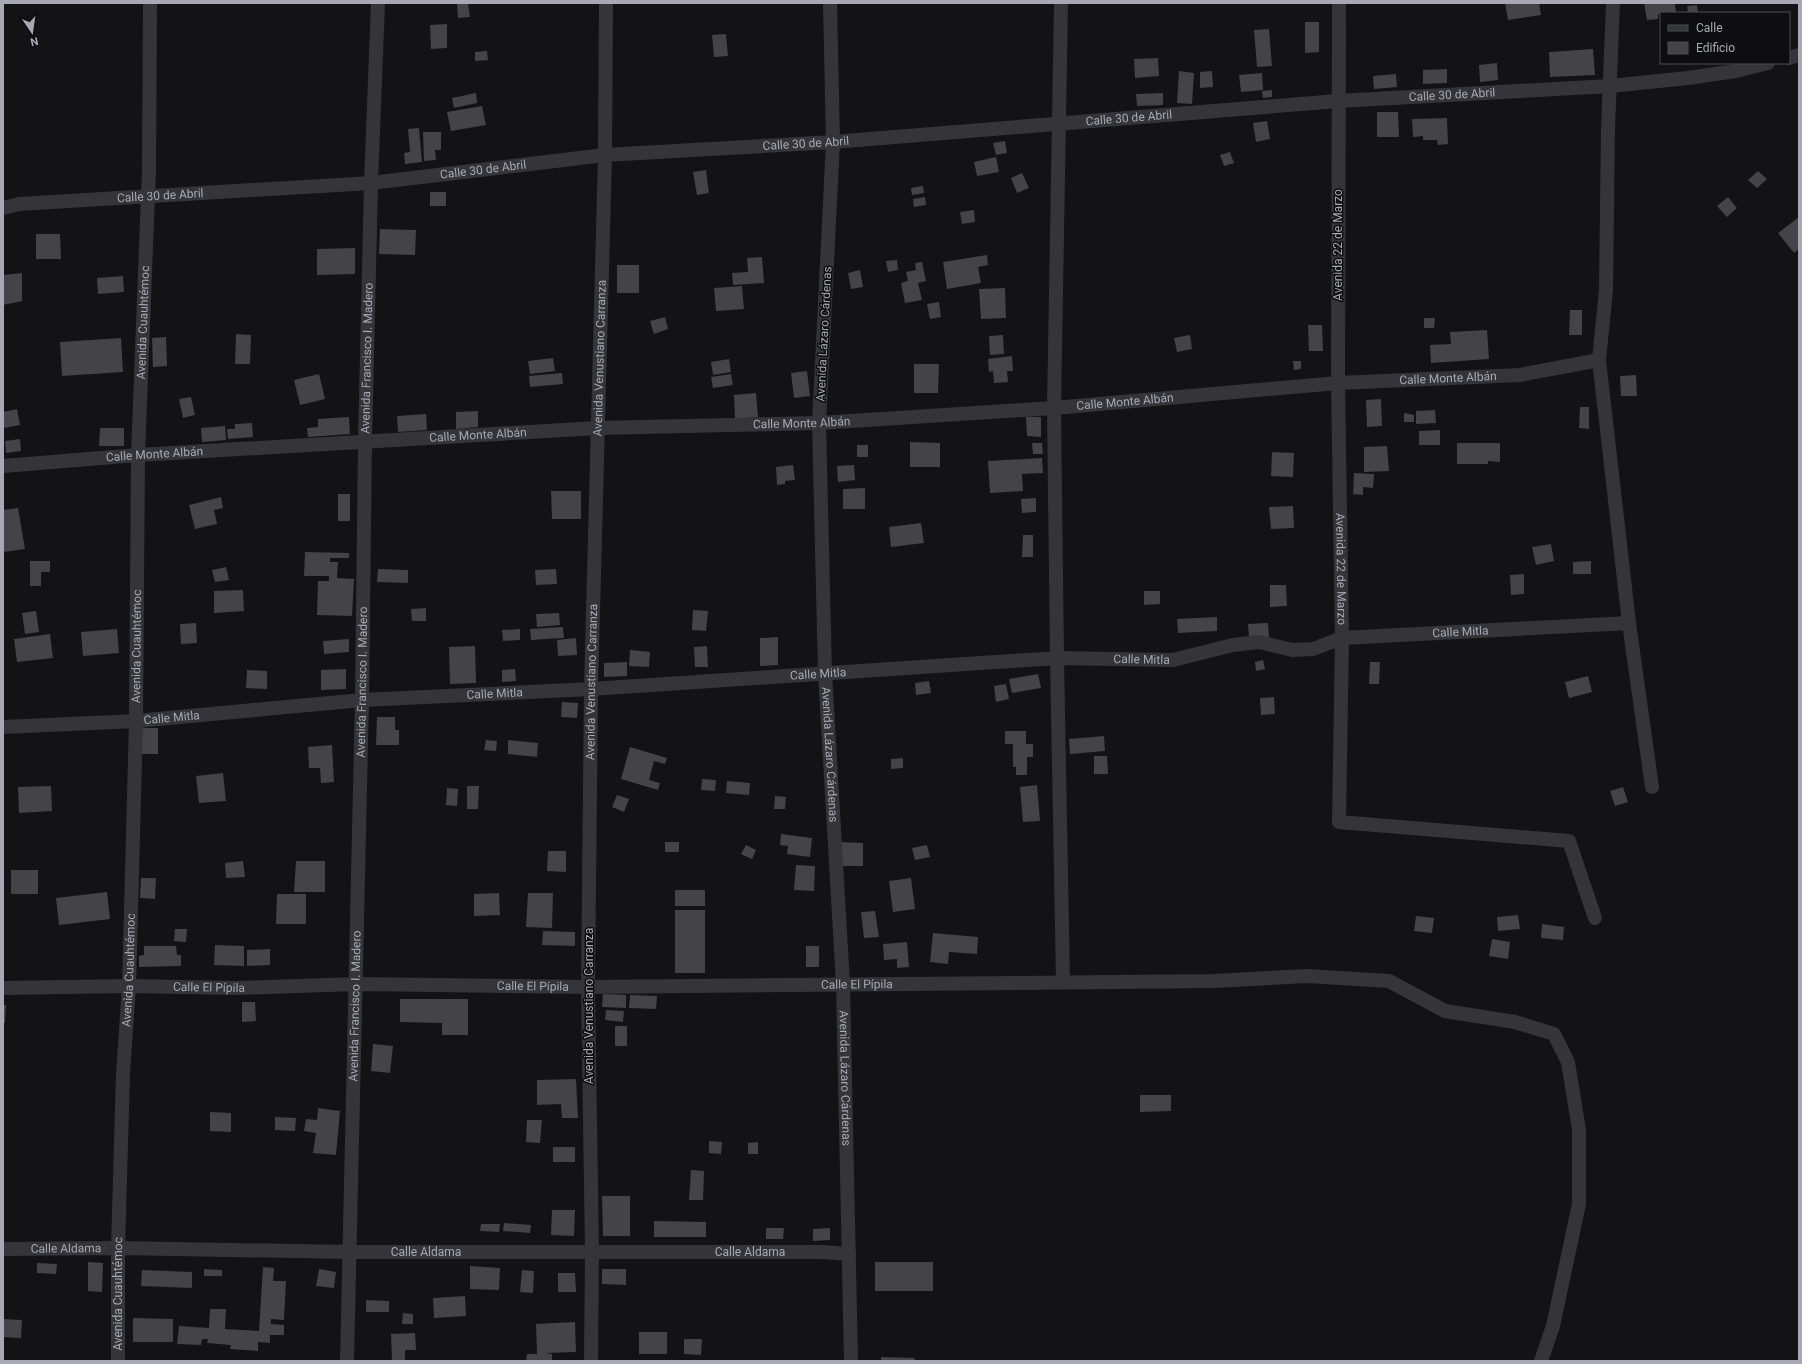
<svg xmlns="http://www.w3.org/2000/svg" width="1802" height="1364" font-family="Roboto,sans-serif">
	<rect width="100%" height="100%" fill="#131315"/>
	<path fill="#434348" d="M457,3H468L470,17L458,18Z
		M1505,3H1539L1541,15L1508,20Z
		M1644,3H1675L1676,13H1661L1658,14V19L1647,20Z
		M1697,5L1698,13H1688L1687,6Z
		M1305,22H1319V52L1305,53Z
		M447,24V48L431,49L430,25Z
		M1269,29L1272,66L1257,67L1254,30Z
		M726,34L728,56L714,57L712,35Z
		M1593,49L1595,75L1550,77L1549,52Z
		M487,51L488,60L475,61V52Z
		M1158,58L1159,76L1135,78L1134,59Z
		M1497,63L1498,80L1480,82L1479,65Z
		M1447,69V83L1423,84V70Z
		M1179,71L1194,73L1192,104L1177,103Z
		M1212,71L1213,87L1200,88V72Z
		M1262,73L1263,90L1241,92L1239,75Z
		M1396,74L1397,87L1374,89L1373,76Z
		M1272,90V97L1263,98L1262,91Z
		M476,93L477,103L454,108L452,98Z
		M1163,93V105L1137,106L1136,94Z
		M482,106L486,125L451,131L447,112Z
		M1377,112H1398L1399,137H1377Z
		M1447,118L1448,144L1438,145L1437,140H1423V136L1413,137L1412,119Z
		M1267,121L1270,139L1256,142L1253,123Z
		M419,128L422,162L405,164L404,153L410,152L408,129Z
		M423,132H441V150H435L436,160L424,161Z
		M1005,141L1007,153L996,155L993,143Z
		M1230,152L1234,163L1224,166L1220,155Z
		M996,157L999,172L977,176L974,162Z
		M706,170L709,193L697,195L693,172Z
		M1758,171L1767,179L1757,188L1748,180Z
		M1022,173L1029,188L1017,193L1011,178Z
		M923,186L924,193L912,195L911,188Z
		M430,192H446V206H430Z
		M925,197L926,205L914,207L913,199Z
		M1728,197L1737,208L1727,217L1717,206Z
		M974,210L975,222L962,224L960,212Z
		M1799,217V249L1794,253L1778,233Z
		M380,229L416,230L415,255L379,254Z
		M36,234H60L61,259H36Z
		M355,248V274L317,275V249Z
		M987,255L988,265L978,267L981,283L947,289L943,262Z
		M762,257L764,283L733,285L732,273L748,272L747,258Z
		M897,260L898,270L888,272L886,261Z
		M922,262L926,281L918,283L922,300L905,303L901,283L908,281L906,272L916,270L915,263Z
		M617,265H639V293H617Z
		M860,270L863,287L851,289L848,273Z
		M22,273V301L3,305V275Z
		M123,276L124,292L98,294L97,278Z
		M742,286L744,309L716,311L714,288Z
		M1005,288L1006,318L981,319L979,289Z
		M939,302L941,317L930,319L927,304Z
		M1570,310H1582V335H1569Z
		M665,317L668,329L654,334L650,321Z
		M1424,318H1435L1434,328H1424Z
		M1308,325H1322L1323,351H1309Z
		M1487,330L1489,359L1431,363L1430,345L1451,344L1450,332Z
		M236,334L251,335L250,364H235Z
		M1003,335L1004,354L990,355L989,336Z
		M1190,335L1192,349L1177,352L1174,338Z
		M166,337L167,366L153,367L152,338Z
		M121,338L123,372L62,376L60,342Z
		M1012,356L1013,371H1007L1008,382L994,383L993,371L989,372L988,359Z
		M553,358L555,371L530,374L528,361Z
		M729,359L731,372L713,375L711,362Z
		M1293,361H1301V369L1294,370Z
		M914,364H939L938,393H914Z
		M807,371L810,396L794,398L791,373Z
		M562,373L563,384L530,387L529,376Z
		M319,374L325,399L300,405L294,380Z
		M731,374L733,385L713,388L711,377Z
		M1636,375L1637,396H1621L1620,376Z
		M756,393L758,417L735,419L734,395Z
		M191,397L195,415L183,418L179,399Z
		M1381,399L1382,426L1367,427L1366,400Z
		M1580,407H1589V429L1579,428Z
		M17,409L20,425L4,428L3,412Z
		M1435,410L1436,423L1416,424V411Z
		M478,411V427L456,429V412Z
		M1404,413L1414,415V422H1404Z
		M426,414L427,430L398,432L397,416Z
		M349,417L350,434L308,437L307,428L318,427V419Z
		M1026,417H1041V437L1027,436Z
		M252,423L253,437L228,439L227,429H235V424Z
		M225,426L226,440L202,442L201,428Z
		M100,428H124V446H99Z
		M1440,430V445H1419V431Z
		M20,439L21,451L6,453L5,441Z
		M910,442L940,443V467H910Z
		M1032,443H1042L1043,454H1033Z
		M1457,443H1500V462L1488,461V464H1457Z
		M857,445H868V457H857Z
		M1387,446L1389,471L1364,472V447Z
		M1272,452L1294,453L1293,477L1271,476Z
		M1042,458L1043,473L1022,474L1023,491L990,493L988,461Z
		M793,465L795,480L785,481V484L777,485L776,467Z
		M854,465L855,480L838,482L837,466Z
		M1354,473L1374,474L1373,488L1363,487V495L1353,494Z
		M865,488V509H843V489Z
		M551,491H581V519H552Z
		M338,494H350V521H338Z
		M221,497L223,508L214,510L217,524L195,529L189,505Z
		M1036,498V512L1022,513L1021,499Z
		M1293,506L1294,528L1271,529L1269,507Z
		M18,508L25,549L3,552V510Z
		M921,523L924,543L891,547L889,527Z
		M1023,535H1033V557H1022Z
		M1551,544L1554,561L1536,565L1532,547Z
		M305,552L349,553V558H330V562H338L337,578L354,579L352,616L317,615L318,581H329V576H304Z
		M30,561H50V572H41V586H30Z
		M1591,561V574H1573V562Z
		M226,567L229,580L215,582L212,570Z
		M378,569L408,570V583L377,582Z
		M556,569L557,584L536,585L535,570Z
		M1524,574V594L1511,595L1510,575Z
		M1270,585H1286L1287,606L1270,607Z
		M243,590L244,611L214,613V591Z
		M1144,591H1160V604L1144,605Z
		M426,608V621H412L411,609Z
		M693,610L708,611L706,631L692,630Z
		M36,611L39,632L25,634L22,613Z
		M559,613L560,625L537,627L536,614Z
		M1217,617V631L1178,633L1177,619Z
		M196,623L197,643L181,644L180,624Z
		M1268,623L1269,637H1249L1248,624Z
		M563,627L564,638L531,640L530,629Z
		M117,629L119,653L83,656L81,632Z
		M520,629V640L503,641L502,630Z
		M50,634L53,658L17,662L14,639Z
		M778,637V665L760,666V638Z
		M576,638L577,655L558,656L557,640Z
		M349,639V652L324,654L323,641Z
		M475,646L476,683L450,684L449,647Z
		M707,646L708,667H695L694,647Z
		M630,650L650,652L649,667L629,666Z
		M1263,660L1265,669L1256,671L1255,662Z
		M627,662V676L604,677V663Z
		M1370,662H1380L1379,684H1369Z
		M346,669V689L321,690V670Z
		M515,669L516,681L502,682V670Z
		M247,670L267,671V689L246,688Z
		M1038,674L1041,688L1012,693L1009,679Z
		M1588,676L1592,692L1569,698L1565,682Z
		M929,681L931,693L916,695L915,683Z
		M1006,684L1009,699L996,702L994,686Z
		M1274,697L1275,714L1261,715L1260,698Z
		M562,702L578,703L577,718L561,717Z
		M377,717H395V730H399V745H376Z
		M142,728H158V754H142Z
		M1005,731H1026V744H1033V757H1027V775H1016V767H1013V744H1005Z
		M1104,736L1105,751L1070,754L1069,739Z
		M486,740L497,741L496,751L484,750Z
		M508,740L538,743L537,757L508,754Z
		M332,745L334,782L321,783L320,768H309L308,747Z
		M630,747L667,758L665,764L654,761L649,780L660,783L658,790L621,779Z
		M1094,756H1107L1108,774H1094Z
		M903,758V768L891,769V759Z
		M223,773L226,801L199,803L196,776Z
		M702,779L716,780L715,791L701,790Z
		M727,781L750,783L749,795L726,793Z
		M1037,785L1040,821L1023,822L1020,787Z
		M51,786L52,811L19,813L18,787Z
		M467,786H479L478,809H467Z
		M1623,787L1628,802L1615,806L1610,791Z
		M447,788L458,789L457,806L446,805Z
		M617,795L629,799L624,812L612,807Z
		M775,796L786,797L785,809H774Z
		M781,834L812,838L810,857L787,854L788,846L780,845Z
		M665,842H679V852H665Z
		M840,842L863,843V866H840Z
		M746,845L756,850L752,859L741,854Z
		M927,845L930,857L915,860L912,848Z
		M548,851H566V872L547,871Z
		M243,861L245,877L226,878L225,863Z
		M296,861H325V892H294Z
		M796,865L815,866L814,891L794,890Z
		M11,870H38V894H11Z
		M141,878H156L155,899L140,898Z
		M911,878L915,909L893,912L889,881Z
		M675,890H705V906H675Z
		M107,892L110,919L59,925L56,898Z
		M499,893L500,915L474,916V894Z
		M528,893H553L552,928L526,927Z
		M277,894H306V924H276Z
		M675,910H705V973H675Z
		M875,911L879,937L864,938L861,912Z
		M1518,915L1520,929L1498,931L1497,917Z
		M1416,916L1434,918L1432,933L1414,931Z
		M1542,924L1564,927L1563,940L1541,938Z
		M175,929H187L186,942L174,941Z
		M543,931L575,932V946L542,945Z
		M933,933L978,937L977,954L949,952L948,964L930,962Z
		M1492,939L1510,942L1508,959L1489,956Z
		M907,942L909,967L897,968V959L884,960L883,944Z
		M215,945L244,946V966L214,965Z
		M144,946H176L177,955H181V966L139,967V956L144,955Z
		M806,946H819V967H806Z
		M270,949V965L247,966V950Z
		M603,994L626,995V1008L602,1007Z
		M630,995L657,996L656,1009L629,1008Z
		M400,999H468V1035H442V1023L400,1022Z
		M242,1002H255L256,1021L242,1022Z
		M3,1005H6L5,1023H3Z
		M606,1010L624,1011L623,1022L605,1020Z
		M615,1026H627V1046H615Z
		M373,1044L393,1046L390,1073L371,1071Z
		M576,1079L578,1118H562L561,1104L537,1105V1080Z
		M1140,1095H1171V1111L1140,1112Z
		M318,1108L340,1111L336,1155L313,1153L316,1133L304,1131L306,1119L317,1120Z
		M210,1112L231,1113V1132L210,1131Z
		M275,1117L296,1118L295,1131L275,1130Z
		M527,1120H542L540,1143L526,1142Z
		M709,1141L722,1142L721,1154L709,1153Z
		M758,1142V1154H748V1143Z
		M553,1147H575V1162H553Z
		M691,1170L704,1171L703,1200H689Z
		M602,1196H630V1236H603Z
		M552,1210H575L574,1236L551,1235Z
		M654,1221L706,1222V1237H654Z
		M504,1223L531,1225L530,1233L503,1231Z
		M481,1224H500L499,1232L480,1231Z
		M766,1228H784L783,1239H766Z
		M830,1228V1240L813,1241V1229Z
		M88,1262L103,1263L102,1292L88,1291Z
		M875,1262H933V1291H875Z
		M37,1263L57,1264L56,1274L37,1273Z
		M470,1266L500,1268L499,1290L470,1289Z
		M263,1267L274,1268L273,1281H286L284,1320L271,1319V1324L284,1325V1335H270V1343L258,1342V1351L230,1349L231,1345L207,1343L208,1339H202L201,1345L177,1344L179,1326L209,1328L210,1309H226L225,1329L259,1331Z
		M204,1269L222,1270V1276H204Z
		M319,1269L336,1272L334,1288L316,1286Z
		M602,1269H626V1285L602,1284Z
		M142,1270L192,1272V1288L141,1286Z
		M522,1270L534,1271L533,1293L520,1292Z
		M558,1273H575L576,1292H558Z
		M465,1296L466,1316L434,1318L433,1298Z
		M366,1300L389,1301V1312H366Z
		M403,1313L413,1314V1324H402Z
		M133,1318L173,1319V1342H133Z
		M3,1319L22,1320L21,1338L3,1337Z
		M575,1322L576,1352L546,1353L552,1354V1361H526L527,1354H537L536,1324Z
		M639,1332H667V1354H639Z
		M415,1333L416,1350H405V1361H392L391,1334Z
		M684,1339H702L701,1355L684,1354Z
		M881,1357L915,1358L914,1361H881Z"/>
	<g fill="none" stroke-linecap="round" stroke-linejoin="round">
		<g stroke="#353539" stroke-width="14">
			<path id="s1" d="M830,3L833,142L819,423L825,673L843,984L851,1361"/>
			<path d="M1061,3L1054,408L1057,658L1063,982"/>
			<path id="s2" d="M1339,3L1338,383L1342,638L1339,822L1569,841L1595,918"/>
			<path d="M1613,3L1608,128L1606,290L1599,360L1629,623L1652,787"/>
			<path d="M1789,58L1799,55"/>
			<path id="s3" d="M3,208L19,204L371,183L605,155L833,142L1338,101L1610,86L1688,78L1736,71L1768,63"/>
			<path id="s4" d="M3,466L138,455L597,428L819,423L1054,408L1338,383L1520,375L1599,360"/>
			<path id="s5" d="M3,727L136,721L362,700L591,689L1057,658L1173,660L1233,645L1259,642L1292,650L1313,649L1342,638L1629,623"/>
			<path id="s6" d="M3,988L129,986L237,988L357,984L588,987L1214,981L1307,976L1389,981L1445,1011L1515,1022L1554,1034L1568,1062L1579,1130V1204L1553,1326L1541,1361"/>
			<path id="s7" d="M3,1249L118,1248L350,1252H823L849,1254"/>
			<path id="s8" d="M118,1361V1248L123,1074L129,986L136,721L138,455L149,169L150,3"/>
			<path id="s9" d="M347,1361L362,700L365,441L371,183L378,3"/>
			<path id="s10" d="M591,1361L592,1253L588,987L591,689L605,155L606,3"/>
		</g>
	</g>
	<g text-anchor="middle" stroke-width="3" stroke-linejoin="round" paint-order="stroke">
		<g font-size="12" fill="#a6a9b4" stroke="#0e0e10">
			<text dy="4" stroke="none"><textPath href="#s3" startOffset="1454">Calle 30 de Abril</textPath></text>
			<text dy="4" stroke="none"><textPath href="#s3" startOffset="1130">Calle 30 de Abril</textPath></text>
			<text dy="4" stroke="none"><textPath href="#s3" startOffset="806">Calle 30 de Abril</textPath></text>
			<text dy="4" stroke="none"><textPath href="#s3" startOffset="482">Calle 30 de Abril</textPath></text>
			<text dy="4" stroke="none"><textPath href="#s3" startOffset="158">Calle 30 de Abril</textPath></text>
			<text transform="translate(1338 245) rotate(-90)" y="4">Avenida 22 de Marzo</text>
			<text dy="4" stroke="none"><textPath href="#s8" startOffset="1039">Avenida Cuauhtémoc</textPath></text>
			<text transform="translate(824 334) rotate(-87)" y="4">Avenida Lázaro Cárdenas</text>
			<text dy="4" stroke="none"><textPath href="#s9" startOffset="1003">Avenida Francisco I. Madero</textPath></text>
			<text dy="4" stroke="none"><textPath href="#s10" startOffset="1003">Avenida Venustiano Carranza</textPath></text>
			<text dy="4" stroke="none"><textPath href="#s4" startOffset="1448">Calle Monte Albán</textPath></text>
			<text dy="4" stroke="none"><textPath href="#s4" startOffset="1124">Calle Monte Albán</textPath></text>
			<text dy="4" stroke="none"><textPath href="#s4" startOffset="800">Calle Monte Albán</textPath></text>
			<text dy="4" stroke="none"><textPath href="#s4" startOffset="476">Calle Monte Albán</textPath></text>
			<text dy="4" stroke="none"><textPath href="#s4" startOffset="152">Calle Monte Albán</textPath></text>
			<text dy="4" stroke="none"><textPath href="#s2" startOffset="566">Avenida 22 de Marzo</textPath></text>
			<text dy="4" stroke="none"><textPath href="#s5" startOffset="1465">Calle Mitla</textPath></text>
			<text dy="4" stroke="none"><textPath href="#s8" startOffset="715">Avenida Cuauhtémoc</textPath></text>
			<text dy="4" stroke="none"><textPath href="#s5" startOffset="1141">Calle Mitla</textPath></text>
			<text dy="4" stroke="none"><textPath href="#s5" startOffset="817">Calle Mitla</textPath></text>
			<text dy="4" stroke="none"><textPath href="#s9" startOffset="679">Avenida Francisco I. Madero</textPath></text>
			<text dy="4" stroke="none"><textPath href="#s10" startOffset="679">Avenida Venustiano Carranza</textPath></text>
			<text dy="4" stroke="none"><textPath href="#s5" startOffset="493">Calle Mitla</textPath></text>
			<text dy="4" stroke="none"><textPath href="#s5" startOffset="169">Calle Mitla</textPath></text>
			<text dy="4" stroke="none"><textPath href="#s1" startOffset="752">Avenida Lázaro Cárdenas</textPath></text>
			<text dy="4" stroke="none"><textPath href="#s8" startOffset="391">Avenida Cuauhtémoc</textPath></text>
			<text dy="4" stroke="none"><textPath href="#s6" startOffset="854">Calle El Pípila</textPath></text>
			<text dy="4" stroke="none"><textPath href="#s6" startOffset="530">Calle El Pípila</textPath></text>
			<text dy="4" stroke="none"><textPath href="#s6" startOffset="206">Calle El Pípila</textPath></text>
			<text dy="4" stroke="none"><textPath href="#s9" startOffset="355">Avenida Francisco I. Madero</textPath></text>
			<text transform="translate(589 1006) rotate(-90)" y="4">Avenida Venustiano Carranza</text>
			<text dy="4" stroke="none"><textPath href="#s1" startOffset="1076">Avenida Lázaro Cárdenas</textPath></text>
			<text dy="4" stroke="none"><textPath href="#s7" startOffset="63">Calle Aldama</textPath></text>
			<text dy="4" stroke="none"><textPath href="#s7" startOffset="423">Calle Aldama</textPath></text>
			<text dy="4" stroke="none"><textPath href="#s7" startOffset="747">Calle Aldama</textPath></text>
			<text dy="4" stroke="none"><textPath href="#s8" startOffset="67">Avenida Cuauhtémoc</textPath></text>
		</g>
	</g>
	<rect width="1802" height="1364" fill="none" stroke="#a6a9b4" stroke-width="8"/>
	<rect x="1660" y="12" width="130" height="52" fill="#0e0e10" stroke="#4b4c52"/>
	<rect x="1668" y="25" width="20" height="6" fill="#353539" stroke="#4b4c52"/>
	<text x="1696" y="32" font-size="12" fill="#a6a9b4">Calle</text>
	<rect x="1668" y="42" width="20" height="12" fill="#434348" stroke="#4b4c52"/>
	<text x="1696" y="52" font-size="12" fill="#a6a9b4">Edificio</text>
	<g transform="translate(32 32) rotate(167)" stroke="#0e0e10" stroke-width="3" paint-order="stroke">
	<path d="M0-3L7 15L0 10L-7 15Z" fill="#a6a9b4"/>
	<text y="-6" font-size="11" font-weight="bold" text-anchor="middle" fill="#a6a9b4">N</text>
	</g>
</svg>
